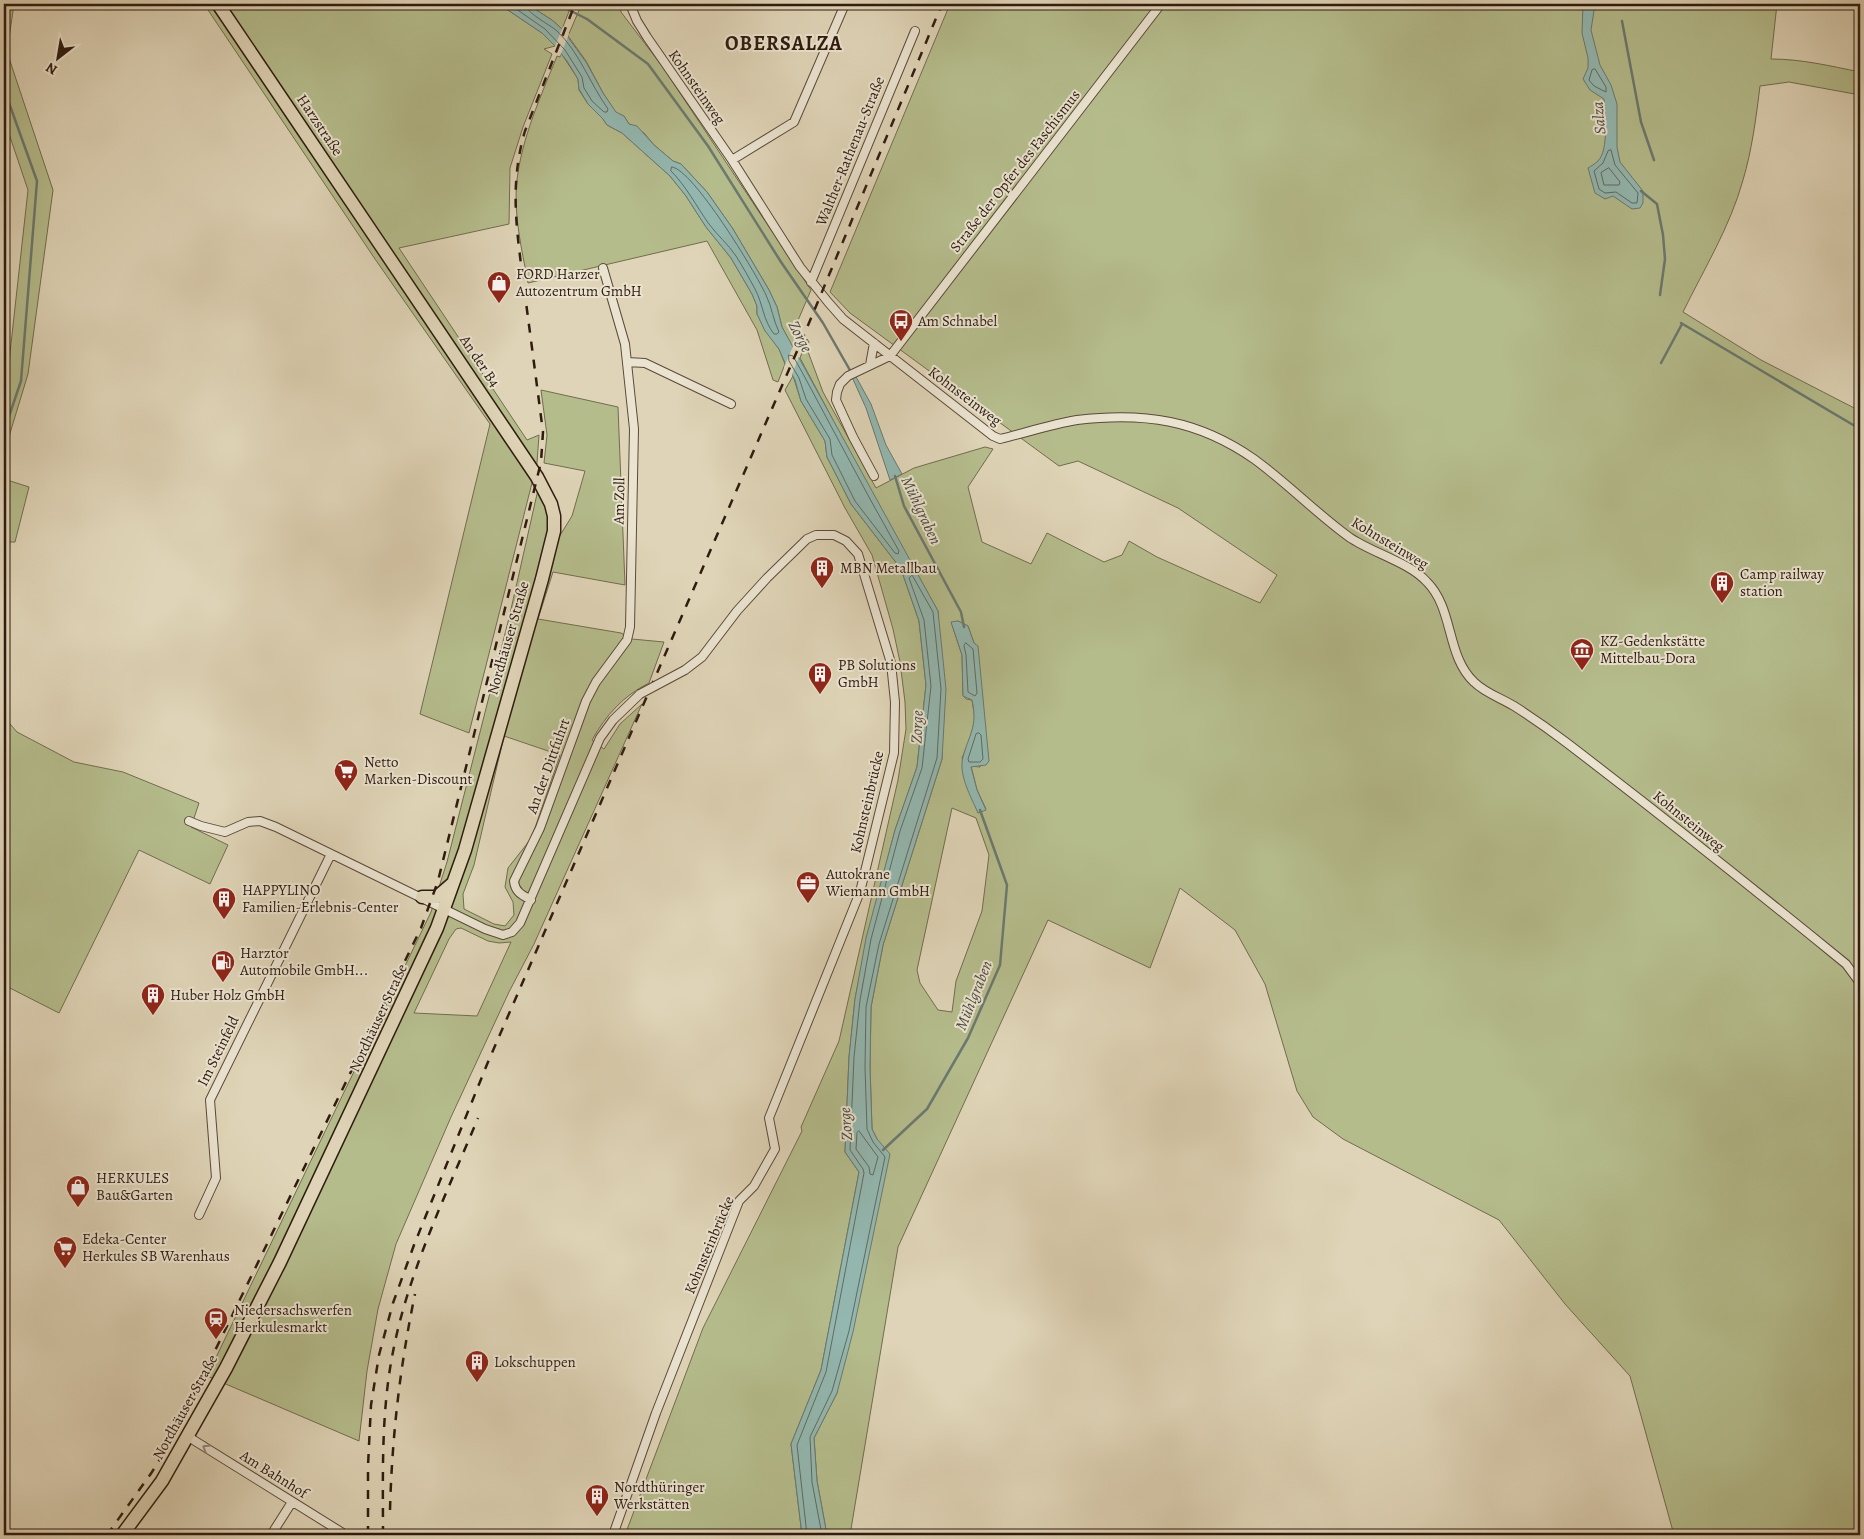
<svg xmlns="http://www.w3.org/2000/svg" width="1864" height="1539" font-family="Alegreya,serif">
	<rect width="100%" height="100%" fill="#dfd4b7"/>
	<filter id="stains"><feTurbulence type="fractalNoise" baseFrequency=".004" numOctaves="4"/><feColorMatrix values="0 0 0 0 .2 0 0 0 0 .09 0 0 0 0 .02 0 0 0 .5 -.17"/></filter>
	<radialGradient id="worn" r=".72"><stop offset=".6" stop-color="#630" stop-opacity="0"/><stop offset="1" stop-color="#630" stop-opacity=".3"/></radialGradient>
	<path fill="#b5bc8c" stroke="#726c4e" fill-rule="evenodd" d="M4,4H14L7,52L53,190L28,374L4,453V407L28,190L4,119Z
		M204,4H499L542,33L555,46L544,49L552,54L523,127L510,168L509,224L399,248L527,440L539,435L537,463L469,733L420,714L490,424L375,259Z
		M527,4H572L562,29L552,20Z
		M578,4H621V12L662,66L811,290L796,325L800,330L792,346L782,327L777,307L769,290L733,229L707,192L681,164L673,161L654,145L644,133L629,124L624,116L616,113L603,93L586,61L568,36L580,8L577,6Z
		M950,4H1777L1771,59C1802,59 1830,66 1860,72V95L1789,82L1760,86C1756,118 1752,150 1743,180C1730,227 1704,269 1683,312L1761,360L1860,411V1535H1674L1630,1376L1565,1304L1499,1220L1343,1139L1313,1117L1297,1091L1265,984L1235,930L1180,888L1150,968L1048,920L898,1247L850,1535H827L817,1481L814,1438L837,1393L877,1139L872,1129L870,1067L871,1007L883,945L942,759L938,611L874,497L800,358L807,339L809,342L807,349L823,392L876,488L914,468L985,447L993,449L968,487L982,542L1031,564L1047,533L1104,562L1122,555L1129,541L1157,557L1260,603L1277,575L1178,508L1078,461L1059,466L850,313L830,292ZM958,621L968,626L974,643L980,767L971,766L977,790L986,809L978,813L962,758L970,739L975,719L972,700L966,699L963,695L962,655L952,625ZM952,808L976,818L989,855L982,911L956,981L952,1012L938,1010L920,983L917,970Z
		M561,53L578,79L579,90L588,104L603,119L607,125L622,133L670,176L686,196L706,227L731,258L752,294L757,306V314L765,330L779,349L785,364L778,382L773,380L757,330L707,241L528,283C522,250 513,214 517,180C522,137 541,96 557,56L560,57Z
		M793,376L801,401L825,441L827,457L851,504L901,569L919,621L926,685L917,767L895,830L867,938L855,999L849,1057L845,1152L859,1172L821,1370L791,1444L802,1535H625L703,1328L802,1131L801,1127L839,1041L898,780L906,729L905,702L900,662L893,629L872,555L845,508L785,390Z
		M541,390L618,407L625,585L553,572L538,619L621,633L632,639L664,642L649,683C623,696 606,715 592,740L604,749L620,724L642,704L534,944L509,992L451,1117L396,1244L378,1309L367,1371L359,1441L207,1376L431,912L447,862L509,618L542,472L560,514L559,537L572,516L585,471L544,463L547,435ZM504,736L560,755L536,825L530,840L508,868L505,887L513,902L514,915L505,926L494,924L464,909L463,894L474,865ZM461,928L488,941L499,943L511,942L477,1016L414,1013L449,939L456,929Z
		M4,479L29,487L15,542H4Z
		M4,717L17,732L74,762L123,772L199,803L191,827L228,845L210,884L139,850L59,1013L4,985Z"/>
	<path fill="#93b8b1" stroke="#6b7970" d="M499,4H527L552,20L562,29L586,62L603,93L616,112L624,116L629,124L637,126L654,145L673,161L681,164L707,192L733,229L769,290L777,307L782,327L938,611L946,689L942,759L883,945L871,1007L870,1067L872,1129L877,1139L890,1154L853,1332L837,1393L814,1438L817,1481L827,1535H802L791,1444L821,1370L859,1172L845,1152L849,1057L855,999L866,938L895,830L917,767L926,685L919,621L901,569L851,504L827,457L825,441L801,401L795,380L785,363L779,349L765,331L757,314V306L752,294L731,258L706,227L686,196L670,176L622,133L607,125L603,119L588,104L579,89L578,79L567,61L555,46L542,33Z
		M1583,4H1595L1591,30L1600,65L1611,85L1617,104V147L1620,162L1643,191V203L1640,208L1632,209L1613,196L1605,199L1595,193L1588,168C1591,166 1595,164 1598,161C1609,150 1605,114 1604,99L1590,90L1583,79L1588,68V58L1582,33Z
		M855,375L871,404L886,445L902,474L890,480L866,408L852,377Z
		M958,621L968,626L974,643L978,646L989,761L986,765L971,767L977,790L986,810L978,813C971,797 958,774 963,757C969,734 978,727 972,700L963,696L962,655L951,622Z"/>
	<path fill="#dfd4b7" d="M563,26L569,34L560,56L554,49Z
		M794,344L800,354L791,377L784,367Z"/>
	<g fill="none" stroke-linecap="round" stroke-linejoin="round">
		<path stroke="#616a60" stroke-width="1" d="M509,4L545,29L565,50L582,77L584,88L592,101L604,112H607L608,109C590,84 580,53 557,31C549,24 526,13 525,4
			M1595,69L1606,87V92L1594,86L1589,80L1592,70Z
			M1611,150L1615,165L1638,193L1637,203H1632L1616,192L1605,193L1599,189L1594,171L1603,163L1608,151Z
			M672,167C693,169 756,273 766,295C772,307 773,320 779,332L777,334H774C763,320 763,304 755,289C749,278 743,267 736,256C728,244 717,235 709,224C696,206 687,187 671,171Z
			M1609,168L1620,182L1619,185H1604L1601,173Z
			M789,355L793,356L802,372L870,499L899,551L898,554L895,553L855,501L832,455L830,439L806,399L799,378L789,361Z
			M966,643L973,649L977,693L975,696L968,692L966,655L964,646Z
			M979,733L981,735L983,759L980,762H969L968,759L976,734Z
			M859,1131L878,1157L873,1175L870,1174L869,1167L856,1149L857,1133Z
			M807,1535L797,1445L826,1372L864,1173L863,1169L850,1150L854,1057L860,1000L871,939L900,831L922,768L931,686L924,620L909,578L912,575L933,612L941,689L937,758L879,944L866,1007L865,1067L867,1129L873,1142L885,1157L849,1331L832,1391L810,1437L812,1482L822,1535"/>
		<path stroke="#6b7970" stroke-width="2.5" d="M557,4L587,19L648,64L708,146L781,262L823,323L851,372
			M4,14L6,4
			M1622,21L1641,122L1654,160
			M4,89L37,181L21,381L4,431
			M1641,191L1657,204L1663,235L1665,259L1660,295
			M1681,323L1860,429
			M1661,363L1682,324
			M895,476L904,506L961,612L964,627
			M883,1150L927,1109L968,1038L1000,965L1007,885L980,810"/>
		<g stroke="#5b4939" stroke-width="10">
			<path id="street" d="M630,4L637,21L647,37L732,160L800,267L828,302L843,319L993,436L1000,439C1025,433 1052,424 1077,420C1145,412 1198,420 1254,459C1287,483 1316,513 1349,537C1372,553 1409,562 1427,582C1454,609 1446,656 1474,682C1485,693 1501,698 1514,706C1533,718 1550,730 1567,743C1661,815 1754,889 1846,964L1860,983
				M732,160L794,122L845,4
				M811,282L915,31
				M627,362L645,363L731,404
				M870,365L874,343
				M874,476L853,437L836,400L837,392L840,384L848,376L890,356L1161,4
				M189,821L201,826L225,832L248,822L260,821L276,827L485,929L503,935L512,932L520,923L600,738L613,720L640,694
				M531,900C522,895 515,892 514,881L540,828L586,701L596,682L627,640L630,627L634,429L625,344L603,268
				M199,1215L216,1178L210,1100L331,854
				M187,1436L346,1535
				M271,1535L292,1502
				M613,1535L656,1413L739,1201L754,1186L775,1149L769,1118L860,892L894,753L895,702L891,663L858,554L846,541L834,535H816L807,539L767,578L737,611L702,657L685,670"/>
		</g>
		<g stroke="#2f1b0f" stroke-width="15">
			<path id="primary" d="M422,897H437L452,884
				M122,1535L162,1481L226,1368L280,1262L437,928L465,850L542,579L554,531V516L551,504L537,477L218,4"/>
		</g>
		<use href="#street" stroke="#eae3d0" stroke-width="8"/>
		<use href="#primary" stroke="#dfd4b7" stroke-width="12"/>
		<path stroke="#2f1b0f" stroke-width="2.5" stroke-dasharray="9 9" stroke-linecap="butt" d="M390,1510C392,1436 400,1366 415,1294
			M107,1535L152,1472L170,1443L421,928L438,881L541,462L543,432C537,386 531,340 525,295C518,238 508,188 525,131L575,4
			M368,1535V1466L371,1405L379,1355L393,1303L414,1245L488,1062L804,335L942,4
			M383,1535C383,1476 381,1416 392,1357C407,1274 446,1195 478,1118"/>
		<g stroke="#5b4939" stroke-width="10" stroke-linecap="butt">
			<path id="street-bridge" d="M640,694L685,670"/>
		</g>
		<use href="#street-bridge" stroke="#eae3d0" stroke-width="8"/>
	</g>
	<defs><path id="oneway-chevron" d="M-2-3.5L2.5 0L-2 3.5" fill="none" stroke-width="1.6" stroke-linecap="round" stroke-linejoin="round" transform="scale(1.25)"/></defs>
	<use stroke="#968979" href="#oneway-chevron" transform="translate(206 1448) rotate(-148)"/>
	<defs>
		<g id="shop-pin" transform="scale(1.25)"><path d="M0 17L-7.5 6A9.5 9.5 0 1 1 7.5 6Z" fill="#8f2418" stroke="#eae3d0"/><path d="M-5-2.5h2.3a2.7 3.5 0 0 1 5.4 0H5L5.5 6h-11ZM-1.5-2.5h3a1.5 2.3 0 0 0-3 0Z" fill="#fff"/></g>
		<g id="bus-pin" transform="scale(1.25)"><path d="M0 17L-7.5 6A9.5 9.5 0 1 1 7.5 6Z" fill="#8f2418" stroke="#eae3d0"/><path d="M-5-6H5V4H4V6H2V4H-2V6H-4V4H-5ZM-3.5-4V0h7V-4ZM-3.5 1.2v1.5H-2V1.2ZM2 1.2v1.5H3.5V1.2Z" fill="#fff"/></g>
		<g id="building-pin" transform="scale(1.25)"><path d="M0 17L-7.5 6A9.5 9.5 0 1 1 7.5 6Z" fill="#8f2418" stroke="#eae3d0"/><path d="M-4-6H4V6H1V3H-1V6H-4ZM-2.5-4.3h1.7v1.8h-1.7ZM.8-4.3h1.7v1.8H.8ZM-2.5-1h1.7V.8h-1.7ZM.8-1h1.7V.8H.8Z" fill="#fff"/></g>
		<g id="museum-pin" transform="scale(1.25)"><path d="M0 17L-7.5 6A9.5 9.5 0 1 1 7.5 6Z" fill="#8f2418" stroke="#eae3d0"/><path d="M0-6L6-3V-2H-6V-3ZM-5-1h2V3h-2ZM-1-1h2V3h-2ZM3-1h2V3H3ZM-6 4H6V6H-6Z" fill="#fff"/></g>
		<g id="supermarket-pin" transform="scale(1.25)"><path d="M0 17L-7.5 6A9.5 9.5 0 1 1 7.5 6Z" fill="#8f2418" stroke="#eae3d0"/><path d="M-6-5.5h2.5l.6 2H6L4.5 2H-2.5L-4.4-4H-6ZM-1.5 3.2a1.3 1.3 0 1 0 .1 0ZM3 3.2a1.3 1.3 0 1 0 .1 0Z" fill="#fff"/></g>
		<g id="office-pin" transform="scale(1.25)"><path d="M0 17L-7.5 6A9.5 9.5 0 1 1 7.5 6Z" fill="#8f2418" stroke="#eae3d0"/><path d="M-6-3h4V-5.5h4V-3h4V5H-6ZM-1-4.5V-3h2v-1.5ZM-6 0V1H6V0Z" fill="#fff"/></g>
		<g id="fuel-pin" transform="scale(1.25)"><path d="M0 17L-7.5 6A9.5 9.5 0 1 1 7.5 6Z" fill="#8f2418" stroke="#eae3d0"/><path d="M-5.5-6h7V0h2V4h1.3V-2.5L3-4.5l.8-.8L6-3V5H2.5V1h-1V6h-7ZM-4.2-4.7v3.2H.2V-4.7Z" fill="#fff"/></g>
		<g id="station-pin" transform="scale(1.25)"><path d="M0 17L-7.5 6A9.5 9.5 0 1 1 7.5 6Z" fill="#8f2418" stroke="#eae3d0"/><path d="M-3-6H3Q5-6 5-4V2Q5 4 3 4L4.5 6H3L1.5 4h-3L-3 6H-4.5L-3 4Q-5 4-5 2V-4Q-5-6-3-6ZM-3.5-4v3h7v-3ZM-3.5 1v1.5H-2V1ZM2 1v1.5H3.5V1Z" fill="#fff"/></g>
	</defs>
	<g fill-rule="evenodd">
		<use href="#shop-pin" x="499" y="283"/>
		<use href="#bus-pin" x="901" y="321"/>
		<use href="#building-pin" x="822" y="568"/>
		<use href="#building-pin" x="1722" y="583"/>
		<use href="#museum-pin" x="1582" y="650"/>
		<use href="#building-pin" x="820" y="674"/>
		<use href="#supermarket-pin" x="346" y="771"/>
		<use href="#office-pin" x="808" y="883"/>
		<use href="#building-pin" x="224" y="899"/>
		<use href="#fuel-pin" x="223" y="962"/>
		<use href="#building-pin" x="153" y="995"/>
		<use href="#shop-pin" x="78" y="1187"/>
		<use href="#supermarket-pin" x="65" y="1248"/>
		<use href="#station-pin" x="216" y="1319"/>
		<use href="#building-pin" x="477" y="1362"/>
		<use href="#building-pin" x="597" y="1496"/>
	</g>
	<g text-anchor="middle" stroke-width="4" stroke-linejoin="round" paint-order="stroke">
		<g font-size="15" fill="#2f1b0f" stroke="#eae3d0">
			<text transform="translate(697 87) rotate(55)" y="5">Kohnsteinweg</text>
			<text transform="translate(320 125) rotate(56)" y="5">Harzstraße</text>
			<text transform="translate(850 151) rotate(-68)" y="5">Walther-Rathenau-Straße</text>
			<text transform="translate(1015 171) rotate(-52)" y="5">Straße der Opfer des Faschismus</text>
			<text transform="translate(480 361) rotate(56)" y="5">An der B4</text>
			<text transform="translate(965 396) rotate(37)" y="5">Kohnsteinweg</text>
			<text transform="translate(619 501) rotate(-89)" y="5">Am Zoll</text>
			<text transform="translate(1390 543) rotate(31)" y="5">Kohnsteinweg</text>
			<text transform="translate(508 638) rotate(-74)" y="5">Nordhäuser Straße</text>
			<text transform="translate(548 766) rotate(-70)" y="5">An der Dittfuhrt</text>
			<text transform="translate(867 802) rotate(-77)" y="5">Kohnsteinbrücke</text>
			<text transform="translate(1689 821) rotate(39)" y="5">Kohnsteinweg</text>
			<text transform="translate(378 1018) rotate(-65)" y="5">Nordhäuser Straße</text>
			<text transform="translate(218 1051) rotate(-64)" y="5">Im Steinfeld</text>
			<text transform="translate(709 1245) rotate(-67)" y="5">Kohnsteinbrücke</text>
			<text transform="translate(185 1407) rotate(-61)" y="5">Nordhäuser Straße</text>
			<text transform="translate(274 1474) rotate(32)" y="5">Am Bahnhof</text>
		</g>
		<g font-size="15" fill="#2f1b0f" stroke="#eae3d0" text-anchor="start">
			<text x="516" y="279">FORD Harzer<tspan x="516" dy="17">Autozentrum GmbH</tspan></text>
			<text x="918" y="326">Am Schnabel</text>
			<text x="840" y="573">MBN Metallbau</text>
			<text x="1740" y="579">Camp railway<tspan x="1740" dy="17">station</tspan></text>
			<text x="1600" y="646">KZ-Gedenkstätte<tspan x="1600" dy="17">Mittelbau-Dora</tspan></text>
			<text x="838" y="670">PB Solutions<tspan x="838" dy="17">GmbH</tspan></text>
			<text x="364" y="767">Netto<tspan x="364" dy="17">Marken-Discount</tspan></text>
			<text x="826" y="879">Autokrane<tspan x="826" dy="17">Wiemann GmbH</tspan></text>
			<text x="242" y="895">HAPPYLINO<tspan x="242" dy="17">Familien-Erlebnis-Center</tspan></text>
			<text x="240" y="958">Harztor<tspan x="240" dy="17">Automobile GmbH...</tspan></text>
			<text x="170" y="1000">Huber Holz GmbH</text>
			<text x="96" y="1183">HERKULES<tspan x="96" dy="17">Bau&amp;Garten</tspan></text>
			<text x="82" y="1244">Edeka-Center<tspan x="82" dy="17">Herkules SB Warenhaus</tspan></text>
			<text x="234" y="1315">Niedersachswerfen<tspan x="234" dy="17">Herkulesmarkt</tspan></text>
			<text x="494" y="1367">Lokschuppen</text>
			<text x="614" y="1492">Nordthüringer<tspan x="614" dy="17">Werkstätten</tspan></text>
		</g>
		<g font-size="16" font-style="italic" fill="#4d4a40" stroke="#eae3d0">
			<text transform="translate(1598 118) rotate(-95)" y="6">Salza</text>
			<text transform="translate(801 336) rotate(62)" y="6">Zorge</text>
			<text transform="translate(922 510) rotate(65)" y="6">Mühlgraben</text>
			<text transform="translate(916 727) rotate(-88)" y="6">Zorge</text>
			<text transform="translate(973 995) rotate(-68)" y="6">Mühlgraben</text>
			<text transform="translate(845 1124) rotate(-94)" y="6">Zorge</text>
		</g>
		<g font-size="20" font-weight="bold" letter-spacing="1" fill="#2f1b0f" stroke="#eae3d0">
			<text x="784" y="50">OBERSALZA</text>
		</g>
	</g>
	<rect width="1864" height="1539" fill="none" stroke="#dfd4b7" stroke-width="20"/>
	<rect x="5" y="5" width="1854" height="1529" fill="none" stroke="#2f1b0f" stroke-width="2.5"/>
	<rect x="10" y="10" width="1844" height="1519" fill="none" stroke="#2f1b0f"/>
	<g transform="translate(58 58) rotate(211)" stroke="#eae3d0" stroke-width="4" paint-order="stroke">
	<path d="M0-4L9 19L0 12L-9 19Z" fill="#2f1b0f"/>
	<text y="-8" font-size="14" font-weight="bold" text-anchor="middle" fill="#2f1b0f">N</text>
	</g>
	<rect width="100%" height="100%" filter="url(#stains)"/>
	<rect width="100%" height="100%" fill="url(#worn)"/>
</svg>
